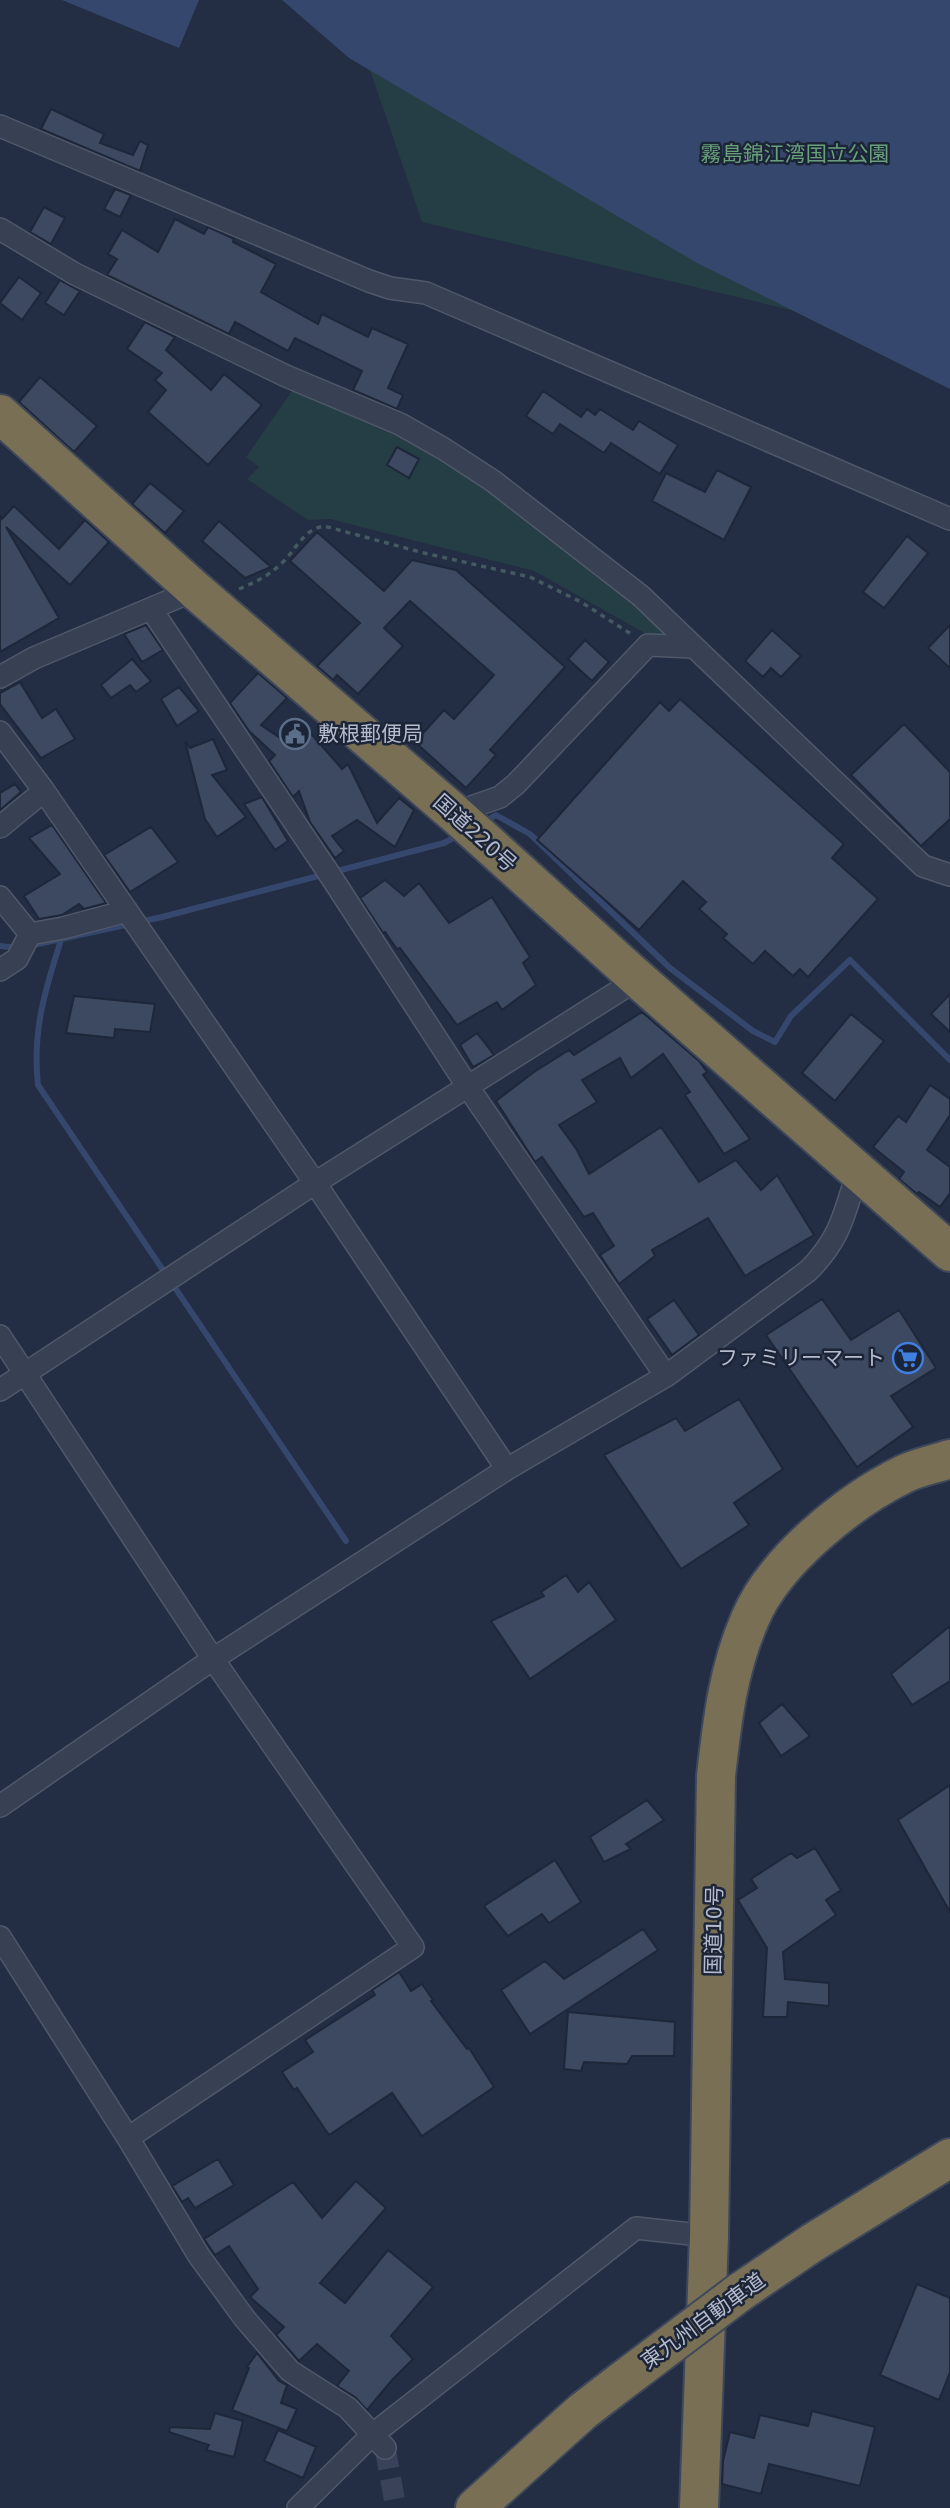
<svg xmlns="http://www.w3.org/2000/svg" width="950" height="2508" font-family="'DejaVu Sans','Noto Sans JP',sans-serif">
	<rect width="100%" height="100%" fill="#232d43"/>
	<path fill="#253d44" d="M346,0H950V348L422,222Z
		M294,388L379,423L491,488L597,570L671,635L650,636L534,571L330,519L308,520L247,479L259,467L246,457Z"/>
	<path fill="#35476c" d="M62,0H199L179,48Z
		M282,0H950V389L697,263L349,58Z"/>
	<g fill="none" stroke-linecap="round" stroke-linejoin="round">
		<path stroke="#35476c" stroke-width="6" d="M484,822L496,815L530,834L670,968L753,1031L775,1042L791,1016L850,960L950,1060
			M61,940C45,990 32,1032 38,1085L346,1541
			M0,946L19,948
			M29,946L162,917L444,843L459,835"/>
	</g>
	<path fill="#3d4861" stroke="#1e273a" stroke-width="2" d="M51,109L104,134L100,143L133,155L140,141L148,145L140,171L41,129Z
		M115,189L131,195L120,217L104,209Z
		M44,207L65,218L51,244L30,232Z
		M175,219L204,234L208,227L228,236L234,239L233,242L276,264L261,292L318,324L322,314L368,337L372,328L408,344L388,388L403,395L397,409L353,390L362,371L295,338L288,351L235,322L229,334L107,275L117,259L108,254L122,230L158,252Z
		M19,277L41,293L22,320L0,303Z
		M60,280L80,291L64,315L45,303Z
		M145,322L175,337L166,350L211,390L224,374L262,405L208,465L148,412L166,390L155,380L162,373L127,349Z
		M40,377L97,426L74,452L19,402Z
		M543,391L581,417L587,409L595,415L600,409L633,430L639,421L678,445L660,474L611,443L604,453L560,424L553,434L526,416Z
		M397,447L419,459L409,478L387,465Z
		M717,470L751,487L724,540L652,501L666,473L705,492Z
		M150,483L184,511L165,533L132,504Z
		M14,506L59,549L85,520L109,542L70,585L6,527L59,618L0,652V516L2,519Z
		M219,521L271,567L245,578L202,541Z
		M317,532L384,591L412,560L456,570L565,667L490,750L496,755L466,788L415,742L444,710L454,719L494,675L410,601L384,628L403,646L358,694L337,675L333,680L317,666L360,623L290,561Z
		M907,536L928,553L884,608L863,592Z
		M146,625L163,650L142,662L124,634Z
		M950,625V668L928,648Z
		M772,630L801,656L781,677L771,668L763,677L745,661Z
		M585,640L609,662L592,681L568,659Z
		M132,659L151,681L136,692L130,685L111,698L101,685Z
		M258,673L287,698L261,725L294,747L306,728L342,769L348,764L377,823L399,798L414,810L395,847L357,820L332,836L344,851L335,858L310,822L299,791L293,797L269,761L275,755L249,731L230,703Z
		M20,682L42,718L56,709L75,739L41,758L0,704V693Z
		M179,687L199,711L177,726L161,699Z
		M680,699L844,844L832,858L878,899L808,977L800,969L793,976L765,951L753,964L723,938L727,934L699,909L706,902L683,881L639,930L537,840L660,702L669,711Z
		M904,724L950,772V819L921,846L851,775Z
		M213,739L227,770L212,775L246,817L217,837L205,819L185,741L190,748Z
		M15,784L21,792L0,810V793Z
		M262,797L288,841L275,850L244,804Z
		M52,825L106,903L84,909L79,904L62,915L39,919L24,896L60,874L29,838Z
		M151,827L178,862L130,892L104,855Z
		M385,880L404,896L419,883L449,923L492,897L530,957L523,963L536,985L502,1010L497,1002L457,1025L400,948L397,949L385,932L383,933L360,898Z
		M950,994V1032L931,1014Z
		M74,996L155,1004L150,1032L115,1029L114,1038L66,1033Z
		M642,1012L699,1061L707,1072L703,1075L750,1139L724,1154L685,1095L690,1092L663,1054L631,1078L620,1058L582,1080L597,1102L559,1125L577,1150L589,1174L661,1127L699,1182L736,1160L761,1190L777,1175L814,1235L745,1276L708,1218L652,1250L655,1256L619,1284L600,1255L614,1246L593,1213L584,1217L542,1157L535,1162L496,1101L534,1072L569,1050L574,1055Z
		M851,1014L884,1041L835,1101L802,1073Z
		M477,1033L494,1055L473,1067L460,1045Z
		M930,1085L950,1099V1115L927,1150L950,1167V1193L940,1207L919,1192L917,1194L899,1179L904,1172L873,1147L898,1116L906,1122Z
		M822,1299L851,1340L899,1310L936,1368L891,1396L913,1427L857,1467L766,1335Z
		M674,1300L699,1335L672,1355L647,1319Z
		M739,1399L783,1469L734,1503L749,1525L681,1569L604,1455L676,1418L685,1431Z
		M566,1575L578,1592L589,1582L616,1620L530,1679L491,1621L544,1596L541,1592Z
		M950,1626V1681L912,1705L891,1674Z
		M782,1704L810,1736L781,1756L759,1723Z
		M950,1785V1912L898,1820Z
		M647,1800L664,1820L626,1844L631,1849L604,1862L590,1837Z
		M815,1848L841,1890L826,1900L836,1915L783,1952L785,1979L829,1983V2006L788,2002L787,2017H763L767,1948L738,1900L757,1888L751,1879L791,1853L797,1858Z
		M555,1860L581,1902L549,1923L542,1914L508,1936L484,1906Z
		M643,1929L658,1950L530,2034L501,1990L545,1961L564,1979Z
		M399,1972L411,1991L422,1984L433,2000L431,2001L467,2049L469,2048L494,2087L422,2136L392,2093L329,2135L297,2088L294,2090L282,2072L313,2052L305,2040L375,1995L372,1990Z
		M568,2012L675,2022L674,2056H632L627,2064L584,2062L581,2071L564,2069Z
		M218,2159L234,2185L195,2208L188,2198L182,2202L172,2186Z
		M356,2181L386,2208L320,2283L345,2303L388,2250L433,2287L391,2336L413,2359L392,2380L367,2410L355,2397L337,2386L349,2371L317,2344L299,2361L276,2335L284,2327L250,2297L258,2289L229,2246L215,2255L204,2239L293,2182L322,2218Z
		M917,2284L950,2298V2372L939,2400L880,2375Z
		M257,2353L279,2381L287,2385L281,2403L297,2409L287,2431L232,2410L249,2368L247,2367Z
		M812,2411L875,2427L860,2486L769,2464L761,2494L722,2484L723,2461L730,2432L754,2438L760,2415L808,2426Z
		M215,2413L243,2421L234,2457L206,2450L209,2445L169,2432L170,2427L210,2429Z
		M278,2430L316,2447L303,2478L264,2461Z"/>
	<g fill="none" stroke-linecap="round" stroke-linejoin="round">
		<path stroke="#394258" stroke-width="21" stroke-dasharray="21 10" stroke-linecap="butt" d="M385,2448L396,2508"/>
		<g stroke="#50586a" stroke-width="24">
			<path id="street" d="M0,126L369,281L390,288L426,293L950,519
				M0,229L75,274L286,376L400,424L444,449L493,481L641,596L923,866L950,875
				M151,609L328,872L468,1087L666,1376
				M0,677L34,658L195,590
				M0,732L44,791L315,1183L507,1469
				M454,813L500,797L516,784L648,645L693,647
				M0,827L44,791
				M0,897L30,934
				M0,970L17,959L30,934L63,928L127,911
				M0,1336L213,1659L413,1947L128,2138
				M0,1390L315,1183L638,979
				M0,1806L213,1659L507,1469L666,1376L808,1271C841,1238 844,1214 858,1171
				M0,1937L128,2138L199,2256L245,2319L290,2371L348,2408L385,2448
				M298,2508L372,2435L636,2228L709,2236"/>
		</g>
		<g stroke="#3f485a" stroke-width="42">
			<path id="highway" d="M0,414L195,590L454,813L638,979L950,1252
				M740,2292L812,2243L950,2158
				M475,2508L583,2411L622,2381
				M699,2508L709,2236L716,1776C722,1722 728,1669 750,1619C774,1561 849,1501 904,1474C918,1467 935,1464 950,1459"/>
		</g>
		<path stroke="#445a61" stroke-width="3.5" stroke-dasharray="5 5" stroke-linecap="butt" d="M239,589C256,582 270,575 283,562C297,548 303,530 324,526L424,553L530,577L581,602L631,634"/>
		<use href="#street" stroke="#384053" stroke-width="21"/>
		<use href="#highway" stroke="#796f54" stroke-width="38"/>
		<g stroke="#3f485a" stroke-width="42" stroke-linecap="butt">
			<path id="highway-bridge" d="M622,2381L740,2292"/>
		</g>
		<use href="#highway-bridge" stroke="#796f54" stroke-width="38"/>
	</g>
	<defs>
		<g id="civic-ring" transform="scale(1.575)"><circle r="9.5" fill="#1c2538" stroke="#5c6f8a" stroke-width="1.5"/><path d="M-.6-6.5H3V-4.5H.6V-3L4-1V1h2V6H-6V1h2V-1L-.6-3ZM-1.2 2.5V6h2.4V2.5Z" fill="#5c6f8a"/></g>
		<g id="supermarket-ring" transform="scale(1.575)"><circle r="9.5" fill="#1c2538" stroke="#3f7fe0" stroke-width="1.5"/><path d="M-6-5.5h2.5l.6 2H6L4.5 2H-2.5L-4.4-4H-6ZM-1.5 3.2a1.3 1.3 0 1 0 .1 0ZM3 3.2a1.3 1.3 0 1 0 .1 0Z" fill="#3f7fe0"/></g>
	</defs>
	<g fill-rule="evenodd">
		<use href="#civic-ring" x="295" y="734"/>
		<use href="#supermarket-ring" x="908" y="1358"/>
	</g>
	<g text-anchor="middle" stroke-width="5" stroke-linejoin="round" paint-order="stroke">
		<g font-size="21" fill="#69a07c" stroke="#1c2538">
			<text x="795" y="161">霧島錦江湾国立公園</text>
		</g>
		<g font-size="21" fill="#b5bbcd" stroke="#1c2538" text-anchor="start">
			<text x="318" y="741">敷根郵便局</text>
			<text x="885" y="1365" text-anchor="end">ファミリーマート</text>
		</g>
		<g font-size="21" fill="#b5bbcd" stroke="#1c2538">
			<text transform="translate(475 833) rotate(42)" y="7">国道220号</text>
			<text transform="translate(714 1930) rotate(-89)" y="7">国道10号</text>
			<text transform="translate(703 2321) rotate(-36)" y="7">東九州自動車道</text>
		</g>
	</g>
</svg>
